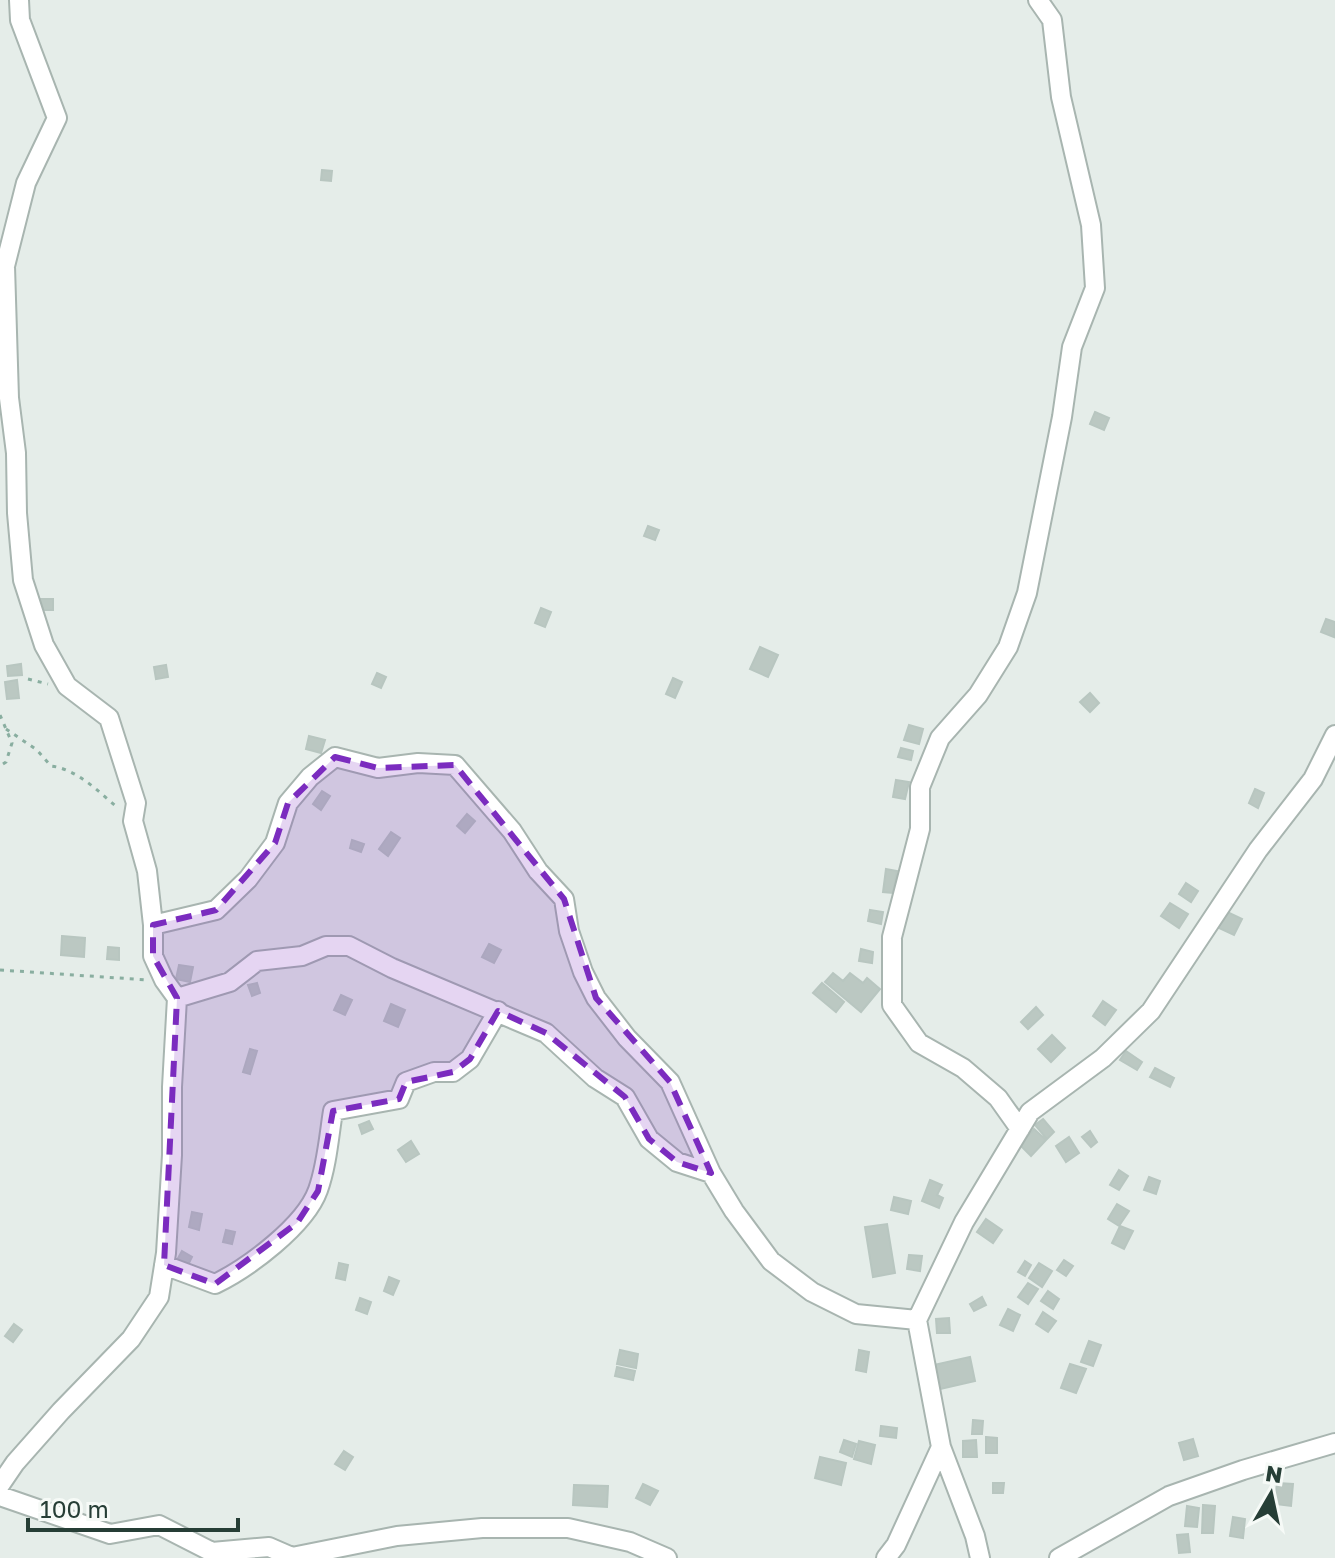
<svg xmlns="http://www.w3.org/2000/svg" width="1335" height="1558" font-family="'Golos Text',sans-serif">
	<rect width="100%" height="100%" fill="#e5ede9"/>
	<path fill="#bbc8c2" stroke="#b8c6c0" stroke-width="2" d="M322,170L332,171L331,181L321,180Z
		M1095,412L1109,418L1104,430L1090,424Z
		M648,526L659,530L655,540L644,536Z
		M40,599H53V610H40Z
		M541,608L551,612L545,627L535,623Z
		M1326,619L1335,622L1334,637L1321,632Z
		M760,647L778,655L768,677L750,669Z
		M21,664L22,675L8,676L7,666Z
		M166,665L168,677L156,679L154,667Z
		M377,673L386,677L381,688L372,684Z
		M673,678L682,682L675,698L666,694Z
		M17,680L19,698L7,699L5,682Z
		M1090,693L1099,703L1090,712L1080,702Z
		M909,725L923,729L919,744L904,740Z
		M309,736L325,740L321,753L306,749Z
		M901,748L913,751L911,760L898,757Z
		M896,780L909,782L905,799L893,797Z
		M1255,789L1264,793L1258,808L1249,803Z
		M322,791L330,796L321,810L313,804Z
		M467,814L475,821L465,833L457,826Z
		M391,832L400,838L388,856L379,849Z
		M352,840L364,844L361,852L350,848Z
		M886,869L897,871L893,893L883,892Z
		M1186,883L1198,891L1191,902L1179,894Z
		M1170,903L1188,914L1179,928L1161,916Z
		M870,910L883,912L881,924L868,921Z
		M1225,911L1242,919L1234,935L1217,927Z
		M62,936L85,938L84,957L61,955Z
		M489,944L501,950L494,963L482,957Z
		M108,947L119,948V960L107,959Z
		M861,949L873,952L872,963L859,961Z
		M179,965L193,967L190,982L176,979Z
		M833,973L843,981L850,973L863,983L867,978L880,989L861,1012L825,982Z
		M257,983L260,993L252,996L248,985Z
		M822,983L844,1002L836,1012L813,993Z
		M341,995L352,1000L345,1015L334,1010Z
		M1103,1001L1116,1010L1105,1025L1093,1016Z
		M391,1004L405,1010L398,1027L384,1021Z
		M1036,1007L1043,1015L1028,1029L1021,1022Z
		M1052,1035L1065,1048L1051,1062L1038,1049Z
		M250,1049L257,1051L250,1074L243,1072Z
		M1126,1051L1142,1062L1137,1070L1120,1060Z
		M1155,1068L1174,1078L1170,1087L1150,1077Z
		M1043,1119L1054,1132L1047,1139L1035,1125Z
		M369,1121L373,1129L362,1134L359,1125Z
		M1034,1129L1046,1140L1031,1156L1020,1145Z
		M1090,1131L1097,1142L1091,1147L1082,1137Z
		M1069,1137L1079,1153L1066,1162L1056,1146Z
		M411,1141L419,1154L406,1162L398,1150Z
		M1119,1170L1128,1176L1119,1190L1110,1185Z
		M1149,1177L1160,1181L1156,1194L1144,1190Z
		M930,1180L942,1185L937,1195L943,1198L939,1208L922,1201Z
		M894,1197L911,1201L908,1214L891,1210Z
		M1117,1204L1129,1211L1119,1226L1108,1219Z
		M192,1212L202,1214L199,1230L189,1227Z
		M986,1219L1002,1230L993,1243L977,1232Z
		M887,1224L895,1273L873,1277L865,1227Z
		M1120,1226L1133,1231L1124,1249L1112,1243Z
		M226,1230L235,1232L232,1244L223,1242Z
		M182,1251L192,1257L188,1265L177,1260Z
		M909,1255L922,1256L920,1271L907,1269Z
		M1064,1260L1073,1266L1066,1276L1057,1270Z
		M1025,1261L1031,1265L1025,1276L1018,1272Z
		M339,1263L348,1265L345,1280L336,1278Z
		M1039,1263L1052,1271L1042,1287L1029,1278Z
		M389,1277L399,1281L393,1295L384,1291Z
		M1028,1283L1038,1289L1028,1304L1018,1297Z
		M1048,1291L1059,1299L1053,1309L1041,1301Z
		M982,1297L986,1305L974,1311L970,1304Z
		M360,1298L371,1302L367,1314L356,1310Z
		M1008,1309L1020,1315L1013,1331L1000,1325Z
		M1043,1312L1056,1321L1048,1332L1036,1324Z
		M949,1318L950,1333H937L936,1319Z
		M14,1324L22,1330L13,1342L5,1336Z
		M1089,1341L1101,1345L1093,1366L1081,1362Z
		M620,1350L638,1354L636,1368L617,1364Z
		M859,1350L869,1352L866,1372L856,1370Z
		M970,1357L975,1381L940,1389L934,1365Z
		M1070,1364L1086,1369L1076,1393L1061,1388Z
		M617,1367L635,1371L633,1380L615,1376Z
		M973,1420L983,1421L982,1434H972Z
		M881,1426L897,1428L896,1438L880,1436Z
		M986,1437L997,1438V1453H986Z
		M1193,1439L1198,1456L1184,1460L1179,1443Z
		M844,1440L856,1444L852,1457L840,1452Z
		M976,1440L977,1457H963V1441Z
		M859,1441L875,1445L871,1464L854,1459Z
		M344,1451L353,1457L345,1470L335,1464Z
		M820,1457L846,1463L841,1485L815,1478Z
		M993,1483H1004L1003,1493H993Z
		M1277,1483L1293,1484L1291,1506L1275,1504Z
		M643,1484L658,1491L650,1505L636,1498Z
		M574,1485L608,1486L607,1507L573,1505Z
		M1203,1505L1215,1506L1213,1533H1202Z
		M1187,1506L1199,1508L1197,1527L1185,1526Z
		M1233,1517L1245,1519L1243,1538L1230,1536Z
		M1188,1534L1190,1552L1179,1553L1177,1535Z"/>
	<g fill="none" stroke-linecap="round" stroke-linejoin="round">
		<g stroke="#a8b5b0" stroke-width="22">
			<path id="minor" d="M153,925L216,910L248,879L275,843L288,803L310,777L335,757L378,768L418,763L455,765L512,831L538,871L564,899L569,931L583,972L596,998L627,1038L670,1082L711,1173
				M177,998L230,982L257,961L302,956L326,946H349L392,968L546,1033L595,1078L625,1097L649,1139L677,1162L711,1173L734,1211L771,1261L812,1292L856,1314L917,1320
				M1020,1129L998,1098L963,1068L919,1043L892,1005V937L920,829V787L940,738L978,695L1008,647L1027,593L1062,417L1072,347L1095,288L1091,225L1061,97L1052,20L1038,0
				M164,1265L215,1284C248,1268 305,1226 318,1190C327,1165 329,1136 333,1111L399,1099L406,1082L434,1072H453L470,1059L498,1011
				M941,1447L975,1536L980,1558
				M0,1485L15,1463L61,1411L131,1339L159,1297L166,1253L172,1155V1087L177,998L164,980L153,956V925L147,871L133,821L136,803L109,718L67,686L44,645L23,580L17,513L16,453L9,398L5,266L26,183L57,118L20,20L19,0
				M0,1496L110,1534L159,1525L212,1552L269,1547L292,1557L397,1536L482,1528H568L630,1542L667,1558
				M886,1558L896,1545L941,1447L917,1320L964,1222L1030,1112L1103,1058L1151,1011L1258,850L1313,779L1335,735
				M1059,1558L1169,1496L1243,1470L1335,1443"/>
		</g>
		<path stroke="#89aea0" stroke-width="3" stroke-dasharray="4 6" stroke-linecap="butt" d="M28,679L48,684
			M0,715L12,743L6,762L0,766
			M6,729L37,750L51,766C77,769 99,792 118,808
			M0,970L148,980"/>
		<use href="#minor" stroke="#fff" stroke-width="18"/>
	</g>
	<path fill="#7b2cbf" fill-opacity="0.2" stroke="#7b2cbf" stroke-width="6" stroke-dasharray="16 10" stroke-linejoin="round" d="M335,757L378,768L455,765L564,899L596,998L670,1082L711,1173L677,1162L649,1139L625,1097L546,1033L498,1011L470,1059L453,1072L406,1082L399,1099L333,1111L318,1191L297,1223L215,1284L164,1265L177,998L153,956V925L216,910L275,843L288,803Z"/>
	<g transform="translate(1271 1494) rotate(9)" stroke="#f6faf7" stroke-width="6" paint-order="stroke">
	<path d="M0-6L14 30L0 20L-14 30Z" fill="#263e36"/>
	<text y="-12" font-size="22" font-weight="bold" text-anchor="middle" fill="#263e36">N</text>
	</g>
	<path d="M28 1518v12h210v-12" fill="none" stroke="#263e36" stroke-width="4"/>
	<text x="40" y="1518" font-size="24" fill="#263e36" stroke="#f6faf7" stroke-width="6" paint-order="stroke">100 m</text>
</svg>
